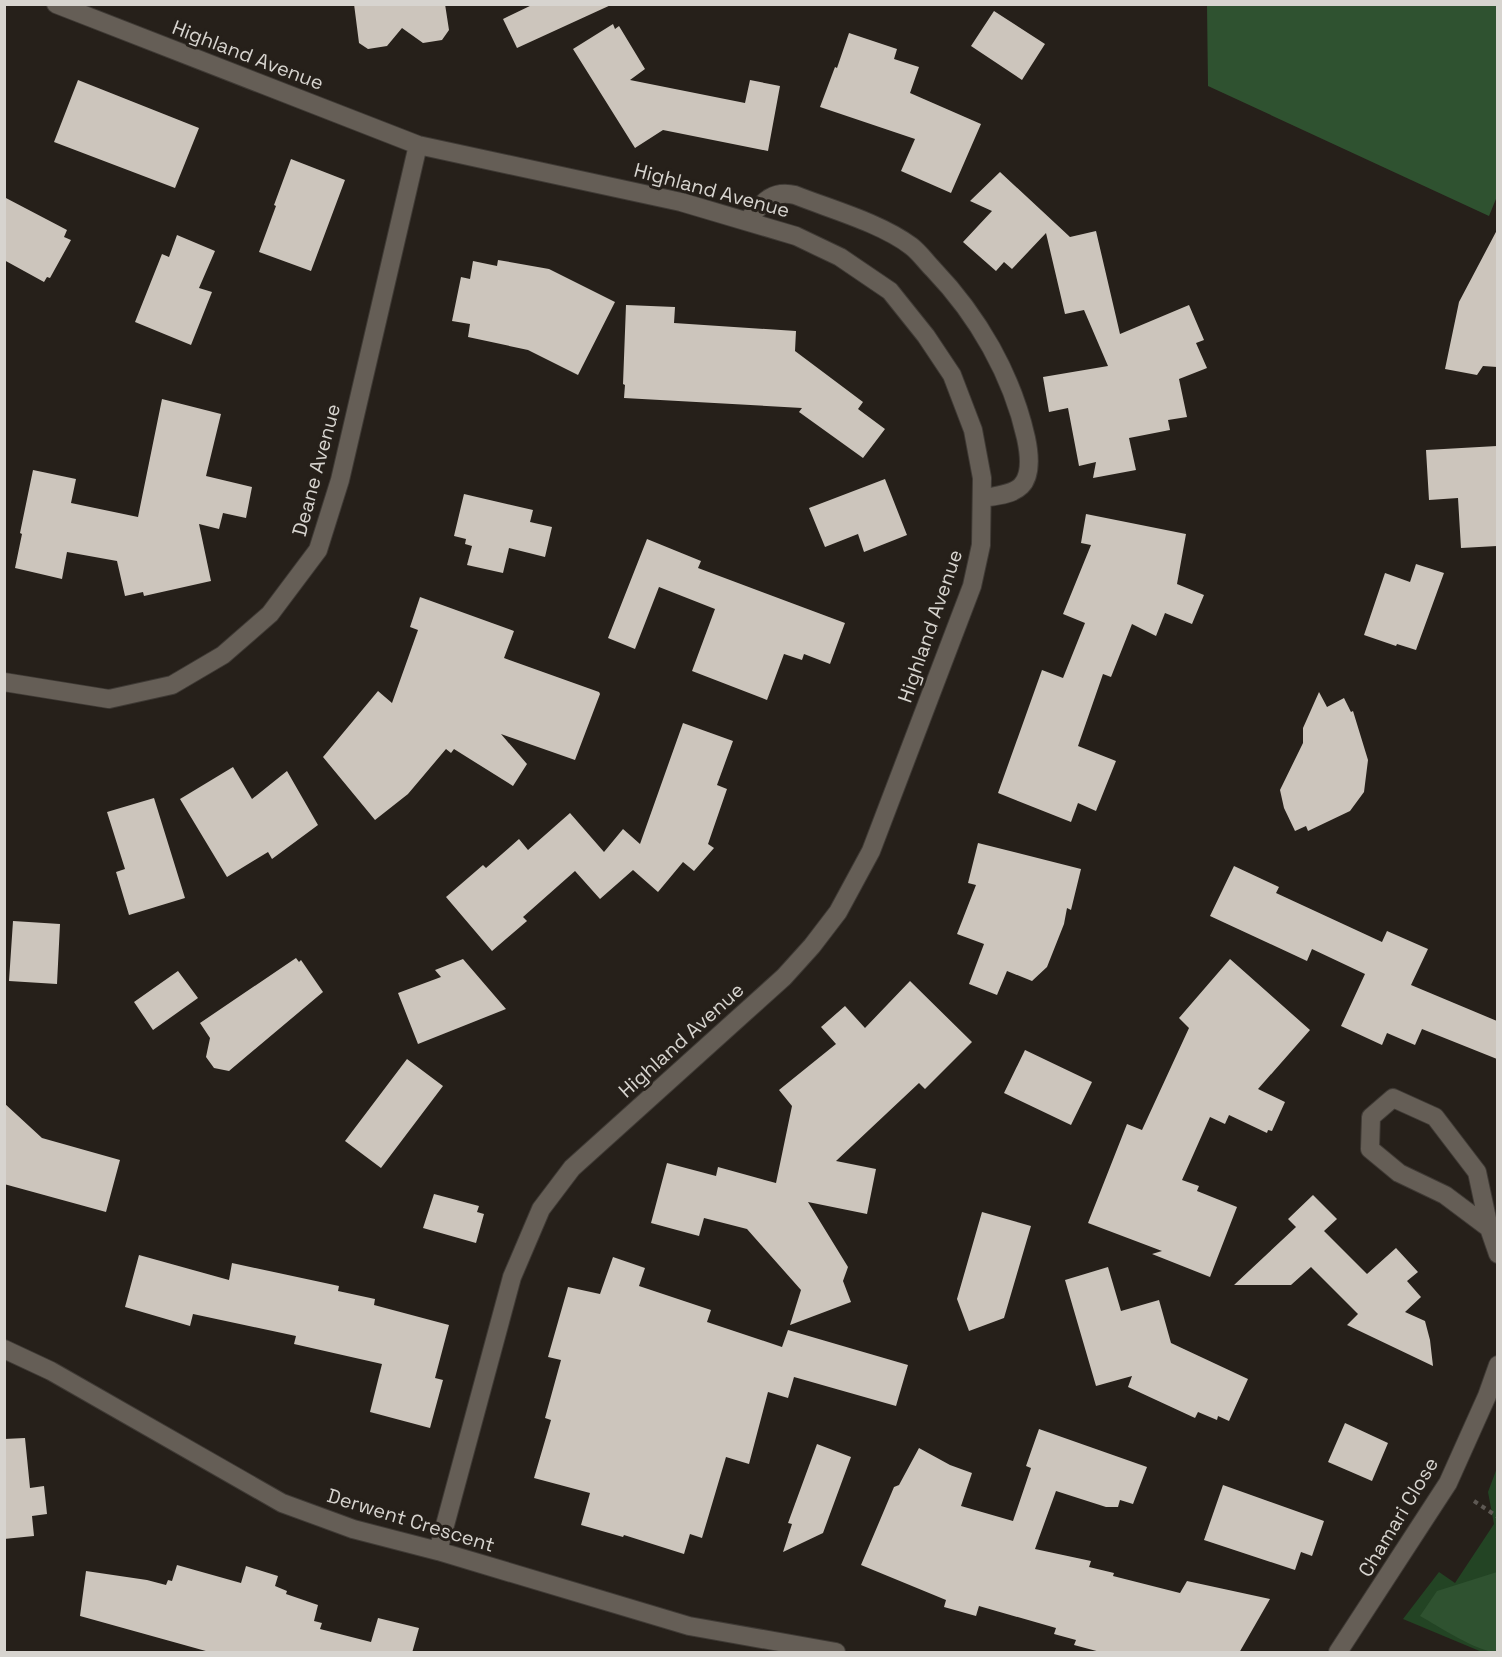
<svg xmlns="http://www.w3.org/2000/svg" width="1502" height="1657" font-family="'Space Grotesk',sans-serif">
	<rect width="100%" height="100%" fill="#26201a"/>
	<path fill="#234424" d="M1497,1468V1652H1482L1403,1619L1439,1572L1455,1583L1494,1524L1488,1492Z"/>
	<path fill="#2f5230" d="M1207,5H1497L1498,194L1489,216L1208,86Z
		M1497,1572V1652C1479,1653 1438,1626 1420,1616L1437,1591Z"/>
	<path fill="#ccc5bc" d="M354,4H445L449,30L442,40L423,43L402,28L387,46L368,49L359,43Z
		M534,4H613L517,48L503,19Z
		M994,11L1045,44L1022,80L971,46Z
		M613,24L615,29L619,26L645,69L630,80L745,103L750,80L780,86L768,151L663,130L635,148L573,49Z
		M849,33L897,49L894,59L919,67L910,93L981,124L951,193L901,171L915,139L820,107L835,67L837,68Z
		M78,80L199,128L175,188L54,142Z
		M291,159L345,180L311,271L259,252L276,206L274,205Z
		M1000,172L1070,237L1096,231L1120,334L1189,305L1204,340L1196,343L1207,368L1179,379L1187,417L1168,420L1170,430L1129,438L1136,470L1093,478L1096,462L1079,466L1068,408L1049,412L1043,377L1108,366L1084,310L1065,314L1046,233L1012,269L1004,262L996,271L963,242L992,211L970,201Z
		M4,197L67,230L64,237L71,240L50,278L47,277L44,282L4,260Z
		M1497,230V367L1483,366L1477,375L1445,369L1459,302Z
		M177,235L215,251L199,288L212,292L191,345L135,322L162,254L169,257Z
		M498,260L549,269L615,302L578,375L528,350L468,337L470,324L452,321L461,277L470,279L473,261L497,266Z
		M626,305L675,307L674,323L796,331L795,351L863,402L858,409L885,429L863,458L799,412L802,408L624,398L625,385L623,384Z
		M162,399L221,414L206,476L252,487L246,518L223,513L219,529L199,524L211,581L144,596L143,592L125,596L117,561L67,552L62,579L15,568L22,534L20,533L33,470L76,479L71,503L138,517Z
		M1497,446V546L1461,548L1458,498L1429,500L1426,450Z
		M885,479L907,535L864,552L858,534L825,547L809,508Z
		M464,494L533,510L530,522L552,527L545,557L509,548L503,573L467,565L472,546L465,544L466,539L454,536Z
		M1086,514L1186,534L1177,584L1204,595L1192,624L1165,613L1156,636L1132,624L1111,677L1103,674L1078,746L1116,761L1096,811L1078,803L1071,822L998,793L1042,670L1063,678L1085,623L1063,614L1091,545L1081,543Z
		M647,539L701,561L698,568L845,623L830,664L804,654L802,660L784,654L767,700L692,671L715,609L659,587L635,649L608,638Z
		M1416,564L1444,573L1416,650L1397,644L1396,646L1364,635L1385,573L1410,582Z
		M420,597L514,631L504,658L599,692L600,694L575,760L501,734L527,764L513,786L454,749L451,753L446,749L408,794L375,820L323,757L378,691L392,703L418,630L410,627Z
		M1319,692L1327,707L1344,698L1351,712L1353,711L1368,760L1364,792L1350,811L1308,831L1306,826L1295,831L1284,808L1280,790L1303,743V728Z
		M683,723L733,741L717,785L727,789L708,844L714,848L694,871L683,862L658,892L633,870L600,899L575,871L523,917L527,921L492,951L446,897L483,865L486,868L519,839L528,850L570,813L604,852L623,829L640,844Z
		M233,767L252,799L287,771L318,825L272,859L268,852L227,877L180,799Z
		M154,798L185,898L129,915L116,872L125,869L107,812Z
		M978,843L1081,869L1071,910L1067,908L1064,924L1047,967L1032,981L1007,971L997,995L969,984L984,944L957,934L976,885L968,883Z
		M1234,866L1279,887L1276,893L1382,942L1387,931L1428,949L1411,985L1497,1021V1059L1422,1029L1415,1045L1387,1033L1382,1045L1341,1026L1365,974L1312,949L1307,961L1210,916Z
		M13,921L60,924L57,984L9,981Z
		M296,958L299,962L301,960L323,992L229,1071L214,1068L206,1057L210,1038L200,1023Z
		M463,959L506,1009L418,1044L398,993L441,977L435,970Z
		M1230,959L1310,1030L1258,1089L1285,1102L1272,1131L1268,1130L1267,1133L1229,1115L1225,1124L1210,1117L1182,1180L1199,1186L1197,1191L1237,1207L1210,1277L1152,1254L1162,1251L1088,1223L1127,1124L1142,1130L1189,1028L1179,1018Z
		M178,971L198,998L153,1030L134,1002Z
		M910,981L972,1042L925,1089L919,1083L836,1161L876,1169L867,1214L808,1202L848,1267L843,1281L851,1302L790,1325L801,1290L747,1229L704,1218L699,1236L651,1223L667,1163L716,1176L718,1167L776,1183L792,1106L779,1090L836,1044L821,1027L845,1006L865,1028Z
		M1025,1050L1092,1082L1071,1125L1004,1093Z
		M407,1059L443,1086L381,1168L345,1141Z
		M4,1103L42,1138L120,1160L106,1212L4,1184Z
		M434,1194L479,1206L477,1212L484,1214L476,1243L423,1228Z
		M1313,1195L1337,1219L1324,1231L1367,1274L1396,1248L1418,1272L1407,1281L1421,1297L1405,1312L1425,1321L1430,1340L1433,1366L1347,1325L1358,1314L1311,1267L1291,1285H1234L1296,1227L1288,1219Z
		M982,1212L1031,1226L1004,1318L969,1331L957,1299Z
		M139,1255L229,1280L232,1263L339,1286L338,1291L375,1299L374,1305L449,1325L435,1378L443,1380L430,1428L370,1412L382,1364L294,1344L296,1336L193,1314L190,1326L125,1307Z
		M613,1257L645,1268L639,1286L711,1310L707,1322L782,1347L788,1330L908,1365L896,1406L794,1377L788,1398L768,1392L749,1464L726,1457L702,1538L690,1534L684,1554L624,1535L623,1537L581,1525L590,1493L534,1478L551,1420L545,1418L561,1360L548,1357L568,1287L600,1294Z
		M1108,1267L1121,1311L1159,1300L1171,1343L1248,1379L1229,1421L1218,1416L1217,1420L1198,1412L1195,1418L1128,1387L1132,1376L1096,1386L1065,1280Z
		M1345,1423L1388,1443L1372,1481L1328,1462Z
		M1039,1429L1147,1467L1133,1504L1120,1500L1118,1507H1106L1056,1491L1035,1549L1091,1561L1089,1567L1114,1573L1113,1576L1180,1593L1187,1581L1270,1599L1239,1653H1104L1074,1645L1076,1640L1054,1634L1056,1628L979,1606L976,1616L944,1607L946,1600L861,1565L894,1487L899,1485L919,1448L950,1465L972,1473L961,1506L1013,1521L1031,1468L1026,1466Z
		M25,1438L30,1488L44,1486L47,1514L32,1516L34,1536L4,1539V1439Z
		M817,1444L851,1457L823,1533L783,1552L792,1524L788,1523Z
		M1223,1485L1324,1521L1312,1556L1301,1552L1295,1570L1204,1540Z
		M177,1565L241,1583L246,1566L278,1576L275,1586L287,1591L286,1594L318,1605L314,1621L322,1623L320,1629L371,1642L378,1618L419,1628L412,1653H213L80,1616L86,1571L147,1580L166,1585L168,1580L172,1581Z"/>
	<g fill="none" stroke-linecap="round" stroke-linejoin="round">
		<g stroke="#3f3a35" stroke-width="20">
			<path id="minor" d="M56,4L418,145L681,202L796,236L840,257L890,291L926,336L952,375L973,430L982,478L981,545L972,586L871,851L838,912L812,946L784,977L572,1168L541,1209L512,1277L438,1551
				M747,221C761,205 770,189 795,195C830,209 881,223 911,246C919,252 926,262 933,269C978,316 1012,375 1026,438C1029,452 1032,475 1021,486C1012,495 994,496 982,498
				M4,682L109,699L172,685L223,655L270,614L318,550L340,480L418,145
				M1489,1228L1445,1195L1399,1173L1370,1149L1371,1117L1393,1098L1435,1117L1477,1172L1489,1228L1498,1254
				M4,1349L51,1371L282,1503L353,1529L438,1551L689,1626L836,1652
				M1338,1652L1448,1483L1487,1396L1498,1365"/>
		</g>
		<path stroke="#5d5853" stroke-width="4" stroke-dasharray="4.5 4.5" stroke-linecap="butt" d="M1474,1501L1498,1517"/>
		<use href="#minor" stroke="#655e56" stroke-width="18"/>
	</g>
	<g text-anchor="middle" stroke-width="6" stroke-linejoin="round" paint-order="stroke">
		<g font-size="20" fill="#d7d4cf" stroke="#26201a">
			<text transform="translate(248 55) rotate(21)" y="7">Highland Avenue</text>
			<text transform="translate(712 190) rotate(15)" y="7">Highland Avenue</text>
			<text transform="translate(316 470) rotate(-75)" y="7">Deane Avenue</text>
			<text transform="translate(930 626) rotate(-71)" y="7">Highland Avenue</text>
			<text transform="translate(681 1040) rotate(-42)" y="7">Highland Avenue</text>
			<text transform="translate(1398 1517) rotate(-59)" y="7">Chamari Close</text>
			<text transform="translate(411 1520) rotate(17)" y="7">Derwent Crescent</text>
		</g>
	</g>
	<rect width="1502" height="1657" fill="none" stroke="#d7d4cf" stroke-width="12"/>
</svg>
